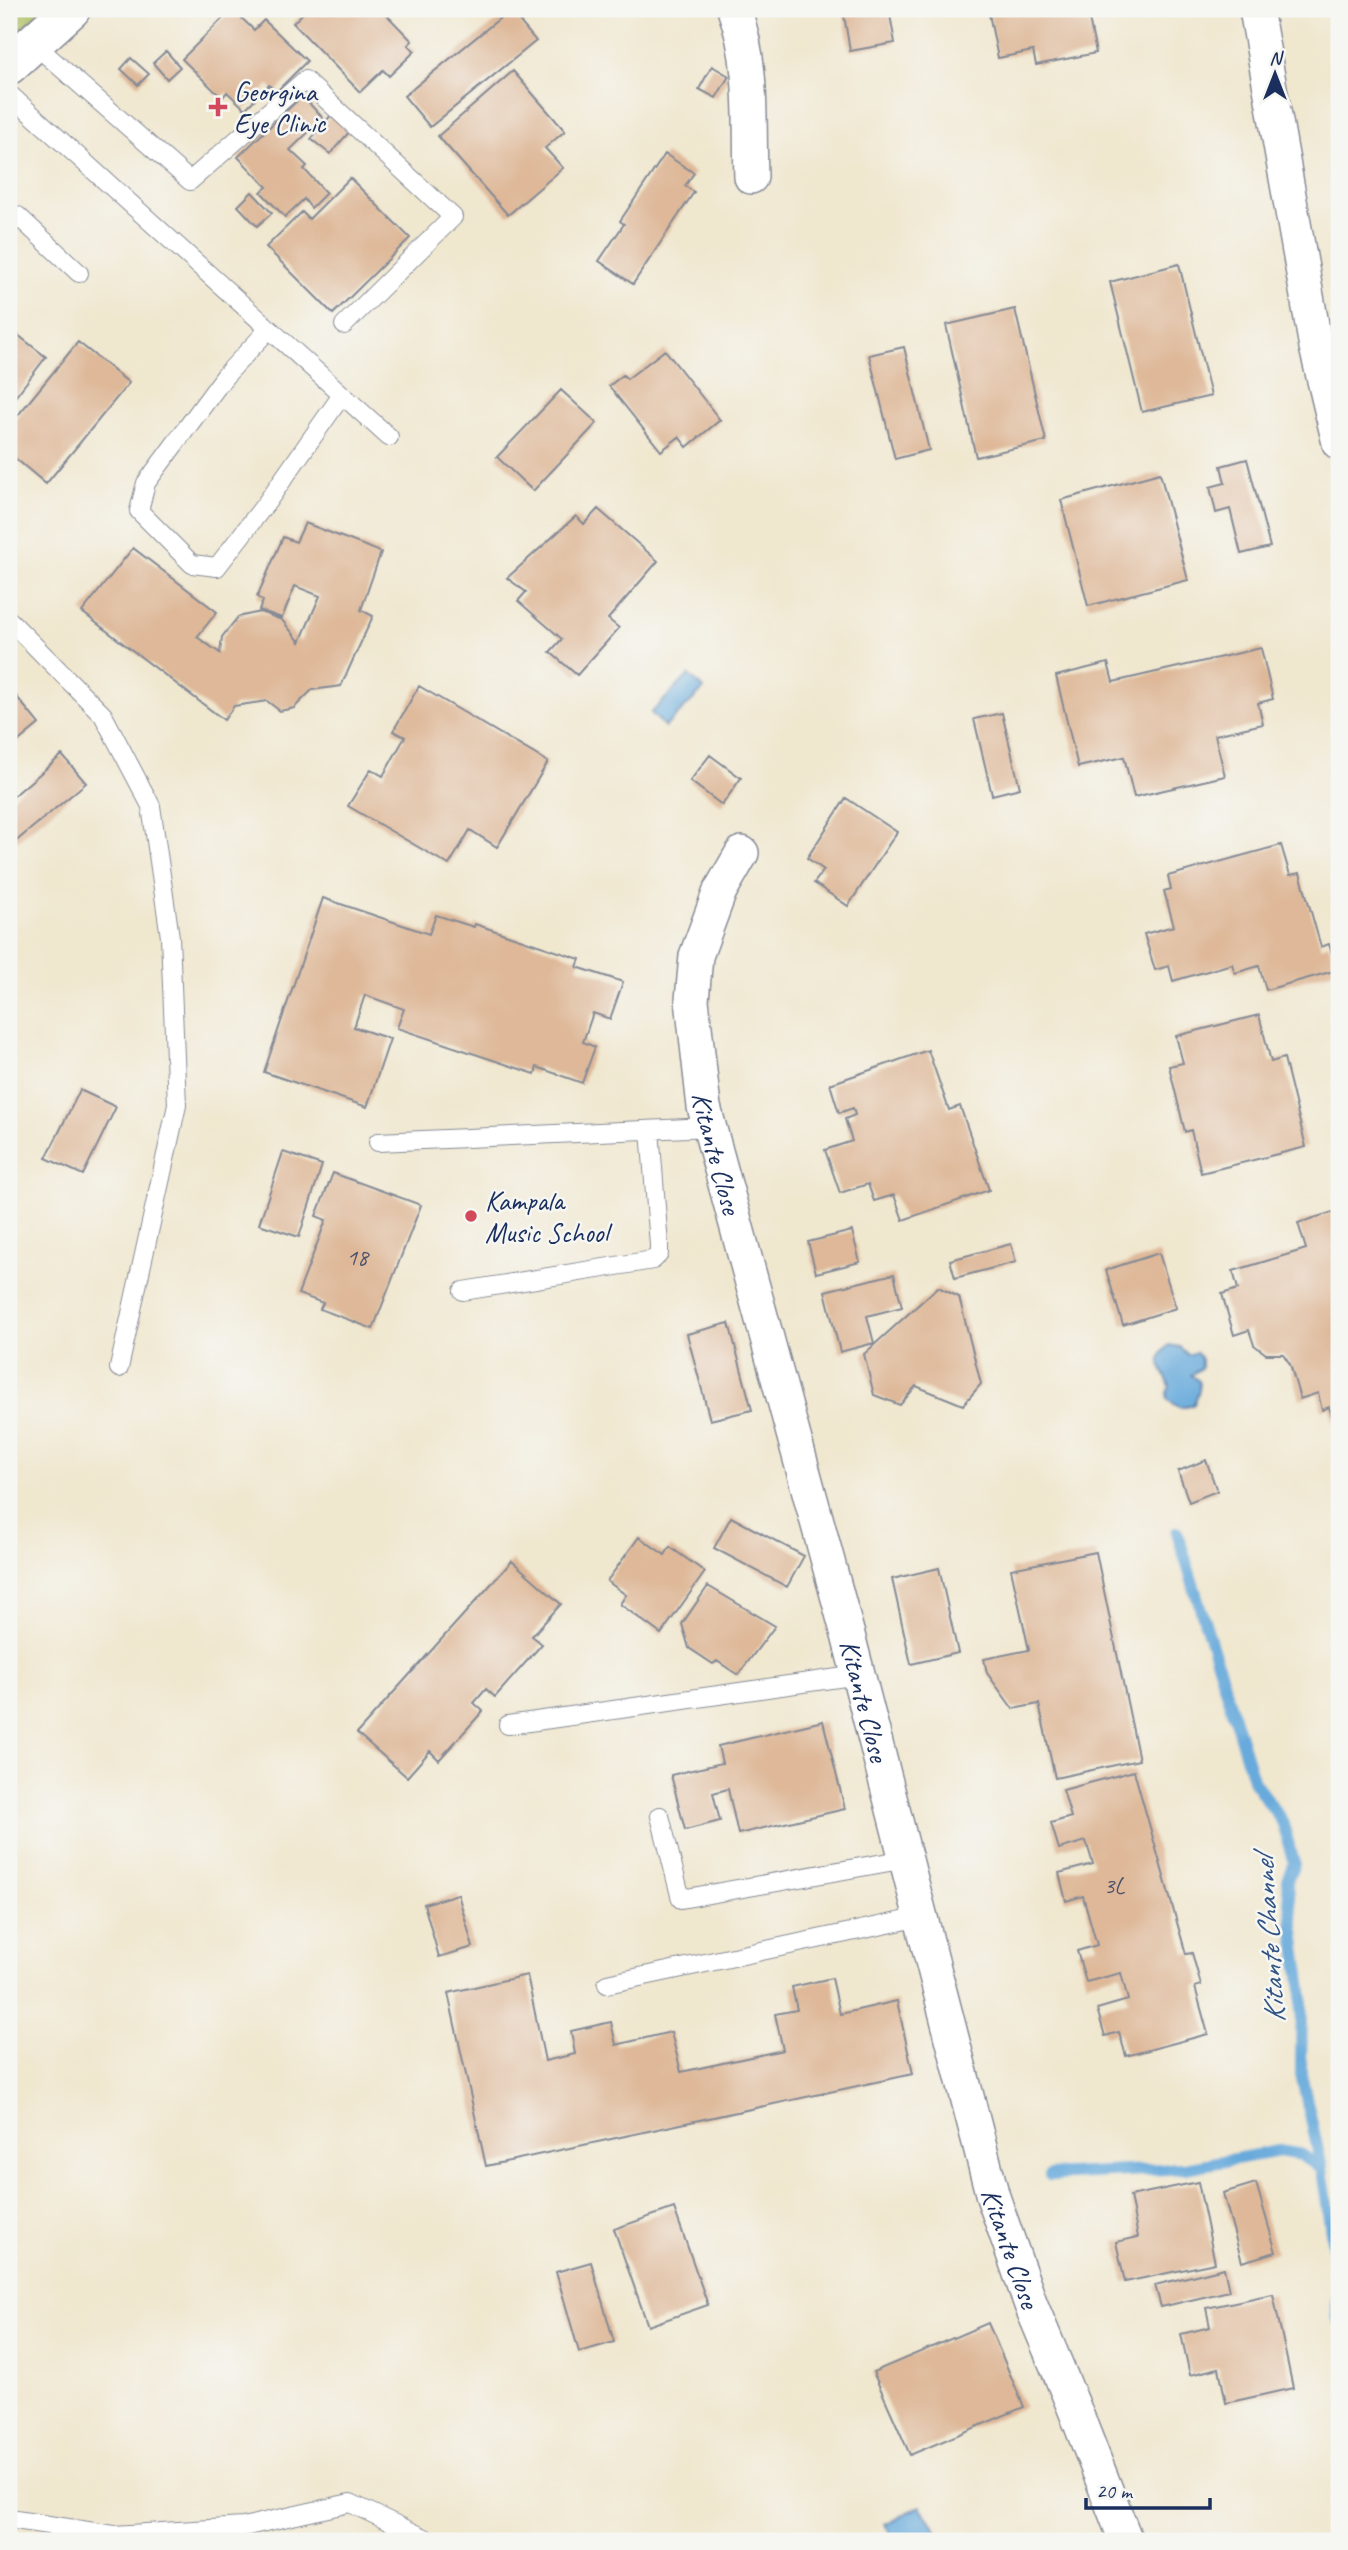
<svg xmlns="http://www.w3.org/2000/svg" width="1348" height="2550" font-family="Caveat,sans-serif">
	<rect width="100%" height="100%" fill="#f6f6f2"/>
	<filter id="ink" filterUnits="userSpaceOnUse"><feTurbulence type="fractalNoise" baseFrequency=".0143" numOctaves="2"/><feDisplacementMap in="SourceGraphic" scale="14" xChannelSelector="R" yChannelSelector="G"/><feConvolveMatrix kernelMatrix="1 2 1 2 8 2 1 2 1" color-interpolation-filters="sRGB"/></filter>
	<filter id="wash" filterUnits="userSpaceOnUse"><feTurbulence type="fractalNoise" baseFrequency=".00686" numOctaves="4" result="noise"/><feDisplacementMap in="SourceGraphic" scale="28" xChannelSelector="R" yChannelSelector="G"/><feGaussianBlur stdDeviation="1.57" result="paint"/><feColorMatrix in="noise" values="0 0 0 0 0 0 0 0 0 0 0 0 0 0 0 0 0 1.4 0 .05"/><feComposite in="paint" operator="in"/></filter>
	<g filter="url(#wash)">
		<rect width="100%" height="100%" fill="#f0e7cf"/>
		<path fill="#adbd61" stroke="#647660" stroke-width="2" d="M9,9H45L9,39Z"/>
		<path fill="#67aadb" stroke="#416c9c" stroke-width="2" d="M689,675L704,689L665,727L651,713Z
			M1169,1345L1180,1347L1188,1355L1196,1352L1201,1359V1368L1191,1375L1199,1381V1391L1194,1404C1182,1410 1177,1407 1167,1399V1392L1170,1387C1164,1368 1151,1362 1169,1345Z
			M920,2506L943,2541H895L885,2524Z"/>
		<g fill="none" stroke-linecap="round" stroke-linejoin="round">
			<path stroke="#67aadb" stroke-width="12" d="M1177,1532L1254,1782L1282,1821L1294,1863L1287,1880L1302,1990L1301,2074L1322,2169L1338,2281L1337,2314L1339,2321
				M1050,2175L1185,2168L1279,2151L1302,2155L1322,2169"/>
		</g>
		<g id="blocks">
			<path fill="#deb898" d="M232,9L254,30L264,20L307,61L276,92L269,85L245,109L227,92L222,98L182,59Z
				M307,9H381L412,41L408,45L415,51L389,76L383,70L360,92L293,23Z
				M843,9H889L895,43L850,51Z
				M988,9H1087L1096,53L1036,65L1033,51L998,58Z
				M510,10L536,41L430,127L404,96Z
				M166,51L180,67L167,79L153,63Z
				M131,58L149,74L138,85L121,69Z
				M712,66L729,76L716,98L699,89Z
				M513,71L565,131L545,148L563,168L508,215L438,136Z
				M302,96L323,118L290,150L307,166L304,169L326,193L311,208L304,199L285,217L261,192L267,187L238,157Z
				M332,114L351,130L330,154L311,139Z
				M665,154L694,173L685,186L694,192L633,284L599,261L624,224L620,221Z
				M350,178L410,238L333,314L266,247L302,212L309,219Z
				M252,192L272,213L257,226L238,206Z
				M1179,264L1211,396L1142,412L1110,282Z
				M1015,309L1046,441L976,457L946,325Z
				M9,328L46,357L9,405Z
				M78,342L129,383L46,484L9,453V426Z
				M904,347L929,450L895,459L869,355Z
				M665,350L720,420L687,447L679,437L661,451L609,386L623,375L627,379Z
				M561,390L597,423L533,491L497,457Z
				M1247,459L1270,547L1241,554L1230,509L1216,513L1210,487L1225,483L1221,466Z
				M1160,473L1188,580L1088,606L1061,500Z
				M598,509L658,561L608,619L619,628L577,675L550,652L562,639L518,601L526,592L507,578L576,516L584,524Z
				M305,523L381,552L361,610L373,616L341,686L312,690L294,708L280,711L267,701L234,706L224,720L82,612L133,548L217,612L197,637L220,653L222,637L238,617L260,612L282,620L300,642L320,596L295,586L282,618L259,610L263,601L257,597L283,537L296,542Z
				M1261,648L1273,699L1258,703L1263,724L1215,735L1225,776L1134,797L1124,757L1078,767L1056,676L1108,663L1113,682Z
				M419,686L548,762L497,847L470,830L449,865L348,806L371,769L383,776L405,737L393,731Z
				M16,696L39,724L9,749V702Z
				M1002,713L1020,788L992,795L974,719Z
				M62,755L86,783L9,847V800Z
				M710,755L741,778L722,805L690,781Z
				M846,798L897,832L848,906L814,883L824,870L807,858Z
				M1281,845L1290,875L1300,873L1321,947L1329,944L1337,970L1266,990L1259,966L1235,973L1232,964L1173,981L1169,966L1155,970L1144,934L1174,926L1164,891L1171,889L1168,876Z
				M323,898L429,934L436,915L474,927L475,924L580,959L577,967L623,982L610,1019L593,1013L583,1042L595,1047L582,1083L537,1067L535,1074L397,1028L404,1009L365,995L354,1027L390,1039L367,1107L264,1072Z
				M1259,1015L1271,1062L1284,1058L1306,1147L1201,1173L1191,1130L1185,1132L1169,1066L1183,1063L1176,1036Z
				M928,1050L949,1110L960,1106L989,1190L903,1220L894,1195L874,1201L868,1184L840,1193L825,1150L852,1141L845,1119L855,1115L853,1108L839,1113L830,1084Z
				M80,1090L116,1107L83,1175L46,1158Z
				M283,1152L322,1165L299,1237L259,1224Z
				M333,1173L421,1205L373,1329L320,1309L323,1303L298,1294L326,1220L316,1216Z
				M1339,1210V1437L1329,1407L1322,1410L1318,1393L1300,1399L1290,1364L1283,1354H1266L1254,1345L1249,1330L1234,1335L1222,1294L1238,1289L1233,1271L1306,1249L1298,1223Z
				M852,1231L860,1262L816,1273L808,1242Z
				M1011,1244L1016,1262L955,1278L950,1260Z
				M1159,1253L1176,1308L1123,1325L1106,1270Z
				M894,1274L902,1307L867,1316L874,1343L840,1352L825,1291Z
				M938,1287L959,1297L981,1384L963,1405L916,1386L900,1405L874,1395L864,1354Z
				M729,1323L752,1410L710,1420L687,1334Z
				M1206,1460L1217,1491L1189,1502L1178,1471Z
				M731,1517L804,1556L787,1587L714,1548Z
				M639,1537L665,1555L670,1547L705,1572L661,1634L620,1604L626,1595L607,1581Z
				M1096,1552L1139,1760L1055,1778L1039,1704L1013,1709L987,1673L984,1659L1029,1650L1011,1569Z
				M512,1561L561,1604L532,1636L542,1644L495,1697L486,1689L474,1703L483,1711L439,1760L430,1751L407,1777L357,1733Z
				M939,1568L958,1653L911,1664L892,1579Z
				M708,1586L775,1626L738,1675L717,1661L713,1664L689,1648L682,1624Z
				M823,1721L845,1809L738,1834L728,1789L713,1793L720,1821L685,1830L671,1775L722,1763L718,1746Z
				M1134,1771L1186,1954L1192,1953L1201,1985L1195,1987L1208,2034L1126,2056L1119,2032L1105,2036L1097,2009L1128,2000L1121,1973L1086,1982L1077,1951L1097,1945L1083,1896L1066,1901L1059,1873L1093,1864L1086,1841L1059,1849L1051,1823L1071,1817L1063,1790Z
				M458,1894L473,1947L439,1957L424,1904Z
				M527,1975L545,2061L575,2054L571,2031L611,2022L616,2045L671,2032L681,2072L783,2050L775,2014L797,2010L792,1987L832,1978L840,2014L897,2001L913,2074L486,2166L448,1993Z
				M1198,2182L1215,2263L1125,2282L1116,2242L1138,2237L1130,2196Z
				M1256,2183L1276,2252L1242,2262L1223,2193Z
				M674,2208L708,2305L648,2326L614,2229Z
				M591,2262L614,2342L579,2352L556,2272Z
				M1224,2268L1229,2291L1161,2307L1155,2285Z
				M1273,2294L1293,2388L1226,2403L1219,2368L1190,2375L1181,2334L1210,2327L1206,2308Z
				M988,2323L1024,2407L910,2455L873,2372Z"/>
		</g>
	</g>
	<g filter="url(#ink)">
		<use href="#blocks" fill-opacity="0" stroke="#868b96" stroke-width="2"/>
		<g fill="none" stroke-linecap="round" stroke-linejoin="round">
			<g stroke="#868b96" stroke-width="20">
				<path id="service" d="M33,43L190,181L305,80L453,217L344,325
					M9,94L389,437
					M9,226L18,216L79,273
					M269,329L225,376L146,483L139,511L192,564L217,567L267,502L342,395
					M9,620L103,715L151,806L170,937L177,1105L119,1368
					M378,1142L710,1127
					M463,1291L653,1260L659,1254V1245L650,1130
					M508,1725L859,1675
					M660,1816L681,1899L906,1859
					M607,1984L921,1917
					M9,2519L114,2535L122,2540
					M114,2535L243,2527L350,2503L431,2541"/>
			</g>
			<g stroke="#868b96" stroke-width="36">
				<g id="minor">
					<path d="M734,9C754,62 749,121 751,177"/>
					<path d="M1256,9L1316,347L1339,443"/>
					<path id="s1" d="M742,853L720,891L696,956L692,1000L704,1107L848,1635L993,2197L1031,2305L1073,2405L1126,2541"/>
				</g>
			</g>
			<g stroke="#868b96" stroke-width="41">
				<path id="primary" d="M9,65L71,9"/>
			</g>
			<use href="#service" stroke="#fff" stroke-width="18"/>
			<use href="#minor" stroke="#fff" stroke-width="33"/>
			<use href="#primary" stroke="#fff" stroke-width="38"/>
		</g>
	</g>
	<g fill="#d1495b" stroke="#f6f6f2" stroke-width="2.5">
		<path d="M214.5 96.5h7v7h7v7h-7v7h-7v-7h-7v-7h7z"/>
		<circle cx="471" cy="1216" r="7"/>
	</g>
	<g text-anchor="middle" stroke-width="5" stroke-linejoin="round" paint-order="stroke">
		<g font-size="24" fill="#4c516c">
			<text x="357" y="1265">18</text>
			<text x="1114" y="1893">3L</text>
		</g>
		<g font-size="28" fill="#1b2f5e" stroke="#f6f6f2" text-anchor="start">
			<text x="234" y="101">Georgina<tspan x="234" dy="32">Eye Clinic</tspan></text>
			<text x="485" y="1210">Kampala<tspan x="485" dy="32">Music School</tspan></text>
		</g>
		<g font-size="28" fill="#1b2f5e" stroke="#f6f6f2">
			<text dy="10" stroke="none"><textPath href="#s1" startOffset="313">Kitante Close</textPath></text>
			<text dy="10" stroke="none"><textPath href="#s1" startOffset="880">Kitante Close</textPath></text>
			<text dy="10" stroke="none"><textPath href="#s1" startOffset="1447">Kitante Close</textPath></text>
		</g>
		<g font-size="30" font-style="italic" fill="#325484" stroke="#f6f6f2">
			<text transform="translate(1269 1940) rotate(-94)" y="10">Kitante Channel</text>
		</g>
	</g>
	<rect width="1348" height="2550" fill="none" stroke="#f6f6f2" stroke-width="35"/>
	<g transform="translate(1275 74)" stroke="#f6f6f2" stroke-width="5" paint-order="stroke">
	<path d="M0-5L12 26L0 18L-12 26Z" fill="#1b2f5e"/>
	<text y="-10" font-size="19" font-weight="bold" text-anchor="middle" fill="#1b2f5e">N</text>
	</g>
	<path d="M1086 2498v10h124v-10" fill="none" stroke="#1b2f5e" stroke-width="3.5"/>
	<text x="1096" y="2498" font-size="21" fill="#1b2f5e" stroke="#f6f6f2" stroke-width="5" paint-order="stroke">20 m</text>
</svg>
